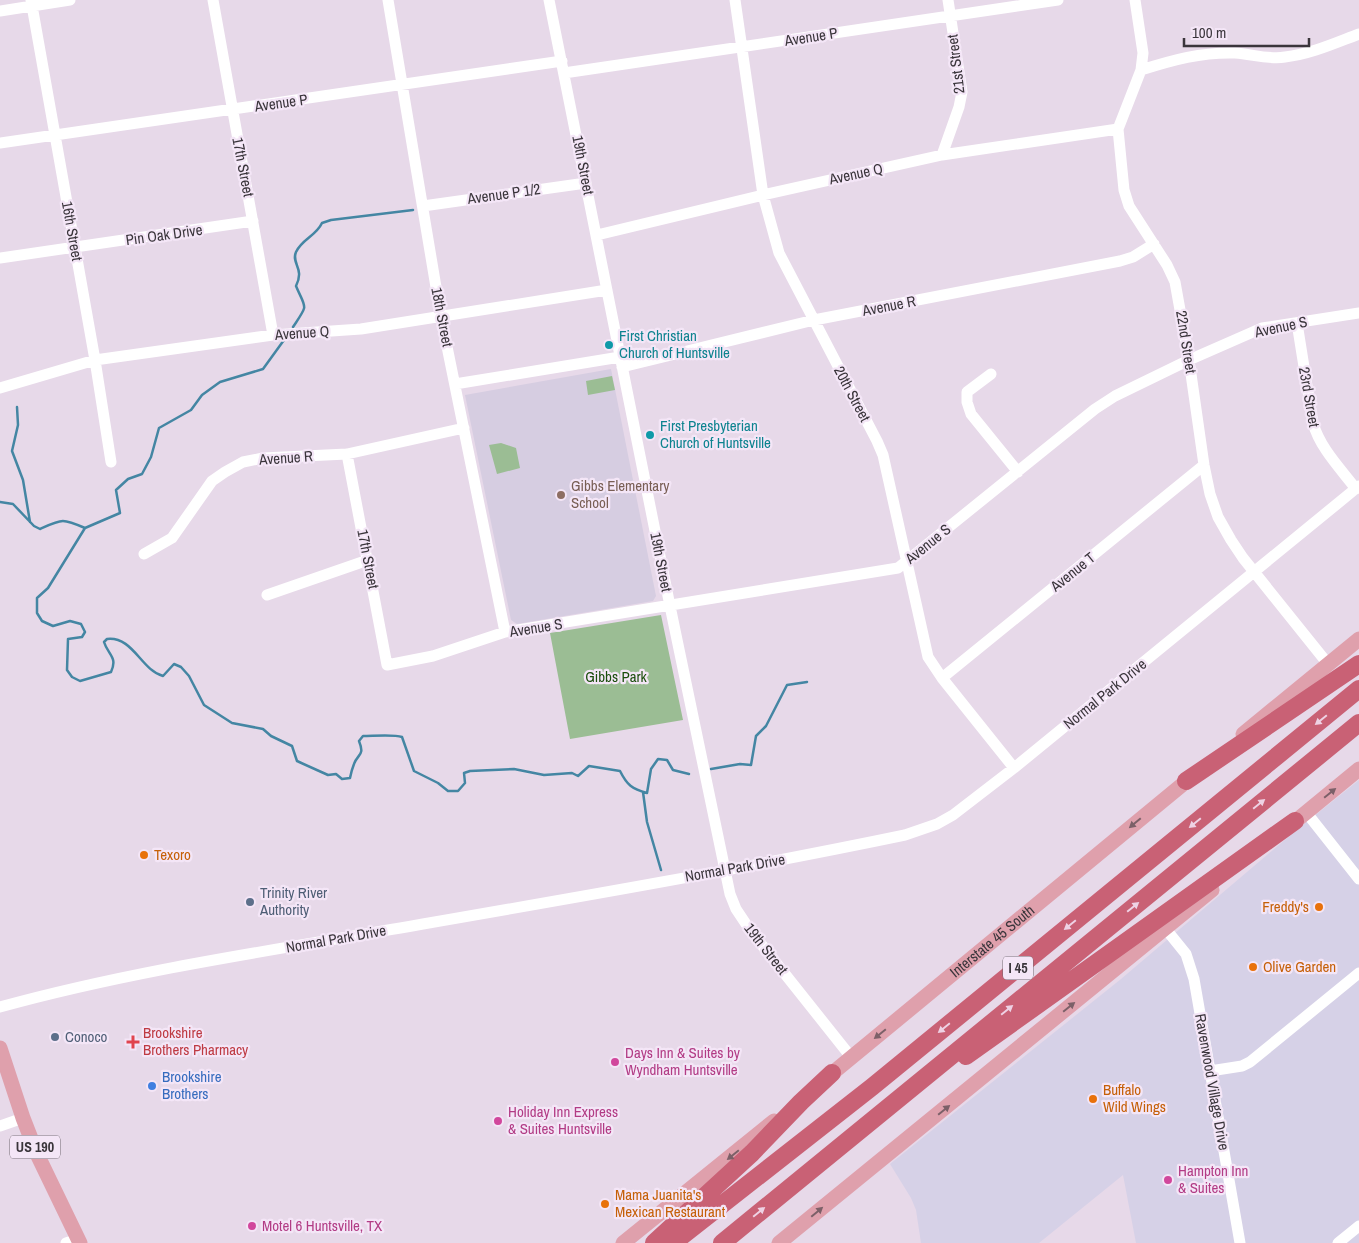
<svg xmlns="http://www.w3.org/2000/svg" width="1359" height="1243" font-family="'Archivo Narrow',sans-serif">
	<rect width="100%" height="100%" fill="#e7d9e9"/>
	<path fill="#d6d1e7" d="M1359,780V1243H1136L1123,1175L1039,1243H921L916,1210L911,1198L890,1164L1121,979L1293,833Z"/>
	<path fill="#d6cde1" d="M611,369L656,596L653,601L517,624L511,620L465,395Z"/>
	<path fill="#9bbd94" d="M612,376L615,390L588,395L586,381Z
		M501,443L516,448L520,468L497,474L489,445Z
		M661,615L683,720L570,739L550,633Z"/>
	<g fill="none" stroke-linecap="round" stroke-linejoin="round">
		<path stroke="#4486a3" stroke-width="2.5" d="M293,327C309,303 306,310 296,286C305,268 291,264 296,252C302,239 316,236 322,223L331,220L413,210
			M17,407L18,425L12,451L23,480L30,522
			M0,502L13,504L34,526L40,529C62,519 62,518 85,528L48,588L37,598V613L42,621L53,626L70,621L81,624L85,632L82,637L68,639L67,670L72,677L80,681L111,672C118,657 108,655 104,642L107,639C133,636 141,670 163,676L174,664L181,667L189,676L204,705L232,723L263,729L271,736L292,746L297,761L328,775L336,774L342,779L350,778C351,773 352,769 354,764C358,753 365,756 359,741L363,736C373,736 394,734 402,737L414,771L438,783L448,791H458L465,783L464,773L470,771L514,769L544,775L572,773L578,776L589,766L620,771C627,785 632,789 647,793L651,769L658,759L667,760L673,770L689,774
			M85,528L120,513L116,490L128,479L142,474L151,457L159,428L191,410L202,395L220,382L263,369L284,340
			M711,769L740,764L751,765L756,736L766,726L787,685L807,682
			M643,792L647,822L661,870"/>
		<path stroke="#fff" stroke-width="11" d="M31,0L95,360L111,462
			M213,0L273,335
			M388,0L441,317L505,632
			M549,0L670,606L730,894L736,909L750,930L851,1057
			M735,0L763,195L779,253L877,441L883,455L928,657L942,678L1014,768
			M1135,0L1143,53L1141,70L1118,129L1124,190L1129,206L1167,265L1175,282L1189,360L1204,465L1210,494L1218,517L1231,540L1243,558L1328,664
			M0,11L70,0
			M1141,70C1173,60 1201,52 1235,53C1252,54 1268,60 1285,57C1311,54 1335,43 1359,34
			M564,73L1058,0
			M0,143L562,61
			M942,155L959,107L962,92L948,0
			M423,206L586,183
			M597,235L763,195L942,155L1118,129
			M0,258L253,221
			M1297,323L1313,423C1320,448 1340,468 1356,489
			M622,367L814,320L1120,261L1133,257L1154,244
			M991,374L967,392V402L971,414L1018,472
			M455,384L620,357
			M0,388L95,360L273,335L361,329L607,290
			M347,454L387,665L433,656L505,632L898,568L1095,409L1115,396L1189,360L1262,328L1359,313
			M144,554L172,538L212,481L225,472L243,462L263,458L347,454L464,428
			M267,595L368,560
			M942,678L1204,465
			M1306,812L1359,879
			M1165,928L1186,954L1194,979L1240,1243
			M0,1007C116,975 235,956 354,936C538,904 722,873 905,835L937,824L953,815L1014,768L1359,486
			M1210,1071L1242,1066L1250,1062L1359,973
			M0,1126L23,1118
			M66,1243L78,1239
			M1338,1243L1359,1226"/>
		<g stroke="#dfa0ac" stroke-width="15">
			<path d="M1243,734L1359,639"/>
			<path d="M1286,829L1359,769"/>
			<path d="M0,1048L23,1118L37,1154L80,1243"/>
			<path id="s1" d="M824,1080L1194,775"/>
			<path d="M623,1243L774,1121"/>
			<path d="M779,1243L1212,890"/>
		</g>
		<path stroke="#c96175" stroke-width="18" d="M1186,781L1359,664
			M966,1056L1295,821
			M654,1243L752,1153L801,1102L832,1073
			M673,1243L872,1087L1359,689
			M722,1243L1359,723"/>
	</g>
	<defs><path id="oneway-solid" d="M-6-.8H1V-3.2L6.5 0L1 3.2V.8H-6Z" transform="scale(1.25)"/></defs>
	<g fill="#eed2e4">
		<use href="#oneway-solid" transform="translate(1321 720) rotate(141)"/>
		<use href="#oneway-solid" transform="translate(1259 804) rotate(-39)"/>
		<use href="#oneway-solid" transform="translate(1195 823) rotate(141)"/>
		<use href="#oneway-solid" transform="translate(1133 907) rotate(-39)"/>
		<use href="#oneway-solid" transform="translate(1070 925) rotate(141)"/>
		<use href="#oneway-solid" transform="translate(1007 1010) rotate(-39)"/>
		<use href="#oneway-solid" transform="translate(944 1028) rotate(141)"/>
		<use href="#oneway-solid" transform="translate(759 1212) rotate(-39)"/>
	</g>
	<g fill="#7c6068">
		<use href="#oneway-solid" transform="translate(1330 793) rotate(-39)"/>
		<use href="#oneway-solid" transform="translate(1135 823) rotate(140)"/>
		<use href="#oneway-solid" transform="translate(1069 1007) rotate(-39)"/>
		<use href="#oneway-solid" transform="translate(880 1034) rotate(141)"/>
		<use href="#oneway-solid" transform="translate(944 1110) rotate(-39)"/>
		<use href="#oneway-solid" transform="translate(733 1155) rotate(141)"/>
		<use href="#oneway-solid" transform="translate(817 1212) rotate(-40)"/>
	</g>
	<g fill="#0f9aa8" stroke="#f4e6f7" stroke-width="2">
		<circle cx="609" cy="345" r="5"/>
		<circle cx="650" cy="435" r="5"/>
	</g>
	<circle fill="#8d6e63" stroke="#f4e6f7" stroke-width="2" cx="561" cy="495" r="5"/>
	<g fill="#e8710a" stroke="#f4e6f7" stroke-width="2">
		<circle cx="144" cy="855" r="5"/>
		<circle cx="1319" cy="907" r="5"/>
		<circle cx="1253" cy="967" r="5"/>
		<circle cx="1093" cy="1099" r="5"/>
		<circle cx="605" cy="1204" r="5"/>
	</g>
	<g fill="#5c6f8a" stroke="#f4e6f7" stroke-width="2">
		<circle cx="250" cy="902" r="5"/>
		<circle cx="55" cy="1037" r="5"/>
	</g>
	<path fill="#e0444e" stroke="#f4e6f7" stroke-width="2" d="M130.5 1034.5h5v5h5v5h-5v5h-5v-5h-5v-5h5z"/>
	<g fill="#d1479c" stroke="#f4e6f7" stroke-width="2">
		<circle cx="615" cy="1062" r="5"/>
		<circle cx="498" cy="1121" r="5"/>
		<circle cx="1168" cy="1180" r="5"/>
		<circle cx="252" cy="1226" r="5"/>
	</g>
	<circle fill="#3f7fe0" stroke="#f4e6f7" stroke-width="2" cx="152" cy="1086" r="5"/>
	<g text-anchor="middle" stroke-width="4.5" stroke-linejoin="round" paint-order="stroke">
		<g fill="#f4e6f7" stroke="#726a73" stroke-width="1">
			<rect x="1003" y="956.5" width="30" height="23" rx="4"/>
			<rect x="10" y="1135.5" width="50" height="23" rx="4"/>
		</g>
		<g font-size="14" font-weight="bold" fill="#3a353b">
			<text x="1018" y="973">I 45</text>
			<text x="35" y="1152">US 190</text>
		</g>
		<g font-size="15" fill="#3a353b" stroke="#f4e6f7">
			<text transform="translate(811 37) rotate(-9)" y="5">Avenue P</text>
			<text transform="translate(956 64) rotate(-97)" y="5">21st Street</text>
			<text transform="translate(281 103) rotate(-8)" y="5">Avenue P</text>
			<text transform="translate(583 165) rotate(79)" y="5">19th Street</text>
			<text transform="translate(243 167) rotate(79)" y="5">17th Street</text>
			<text transform="translate(856 174) rotate(-12)" y="5">Avenue Q</text>
			<text transform="translate(504 194) rotate(-8)" y="5">Avenue P 1/2</text>
			<text transform="translate(72 231) rotate(80)" y="5">16th Street</text>
			<text transform="translate(164 235) rotate(-8)" y="5">Pin Oak Drive</text>
			<text transform="translate(889 306) rotate(-11)" y="5">Avenue R</text>
			<text transform="translate(442 317) rotate(79)" y="5">18th Street</text>
			<text transform="translate(1281 327) rotate(-12)" y="5">Avenue S</text>
			<text transform="translate(302 333) rotate(-4)" y="5">Avenue Q</text>
			<text transform="translate(1186 342) rotate(81)" y="5">22nd Street</text>
			<text transform="translate(852 394) rotate(62)" y="5">20th Street</text>
			<text transform="translate(1309 397) rotate(80)" y="5">23rd Street</text>
			<text transform="translate(286 458) rotate(-4)" y="5">Avenue R</text>
			<text transform="translate(928 544) rotate(-39)" y="5">Avenue S</text>
			<text transform="translate(368 559) rotate(79)" y="5">17th Street</text>
			<text transform="translate(661 562) rotate(79)" y="5">19th Street</text>
			<text transform="translate(1073 572) rotate(-39)" y="5">Avenue T</text>
			<text transform="translate(536 628) rotate(-9)" y="5">Avenue S</text>
			<text transform="translate(1105 694) rotate(-39)" y="5">Normal Park Drive</text>
			<text transform="translate(735 868) rotate(-10)" y="5">Normal Park Drive</text>
			<text transform="translate(336 939) rotate(-10)" y="5">Normal Park Drive</text>
			<text dy="5" stroke="none"><textPath href="#s1" startOffset="218">Interstate 45 South</textPath></text>
			<text transform="translate(766 949) rotate(52)" y="5">19th Street</text>
			<text transform="translate(1212 1082) rotate(80)" y="5">Ravenwood Village Drive</text>
		</g>
		<g font-size="15" fill="#0d838f" stroke="#f4e6f7" text-anchor="start">
			<text x="619" y="341">First Christian<tspan x="619" dy="17">Church of Huntsville</tspan></text>
			<text x="660" y="431">First Presbyterian<tspan x="660" dy="17">Church of Huntsville</tspan></text>
		</g>
		<g font-size="15" fill="#785e54" stroke="#f4e6f7" text-anchor="start">
			<text x="571" y="491">Gibbs Elementary<tspan x="571" dy="17">School</tspan></text>
		</g>
		<g font-size="15" fill="#1a4e0c" stroke="#f4e6f7">
			<text x="616" y="682">Gibbs Park</text>
		</g>
		<g font-size="15" fill="#c56008" stroke="#f4e6f7" text-anchor="start">
			<text x="154" y="860">Texoro</text>
			<text x="1309" y="912" text-anchor="end">Freddy's</text>
			<text x="1263" y="972">Olive Garden</text>
			<text x="1103" y="1095">Buffalo<tspan x="1103" dy="17">Wild Wings</tspan></text>
			<text x="615" y="1200">Mama Juanita's<tspan x="615" dy="17">Mexican Restaurant</tspan></text>
		</g>
		<g font-size="15" fill="#4e5e75" stroke="#f4e6f7" text-anchor="start">
			<text x="260" y="898">Trinity River<tspan x="260" dy="17">Authority</tspan></text>
			<text x="65" y="1042">Conoco</text>
		</g>
		<g font-size="15" fill="#be3a42" stroke="#f4e6f7" text-anchor="start">
			<text x="143" y="1038">Brookshire<tspan x="143" dy="17">Brothers Pharmacy</tspan></text>
		</g>
		<g font-size="15" fill="#b23c85" stroke="#f4e6f7" text-anchor="start">
			<text x="625" y="1058">Days Inn &amp; Suites by<tspan x="625" dy="17">Wyndham Huntsville</tspan></text>
			<text x="508" y="1117">Holiday Inn Express<tspan x="508" dy="17">&amp; Suites Huntsville</tspan></text>
			<text x="1178" y="1176">Hampton Inn<tspan x="1178" dy="17">&amp; Suites</tspan></text>
			<text x="262" y="1231">Motel 6 Huntsville, TX</text>
		</g>
		<g font-size="15" fill="#366cbe" stroke="#f4e6f7" text-anchor="start">
			<text x="162" y="1082">Brookshire<tspan x="162" dy="17">Brothers</tspan></text>
		</g>
	</g>
	<path d="M1184 38v8h125v-8" fill="none" stroke="#3a353b" stroke-width="2.5"/>
	<text x="1192" y="38" font-size="15" fill="#3a353b" stroke="#f4e6f7" stroke-width="4" paint-order="stroke">100 m</text>
</svg>
